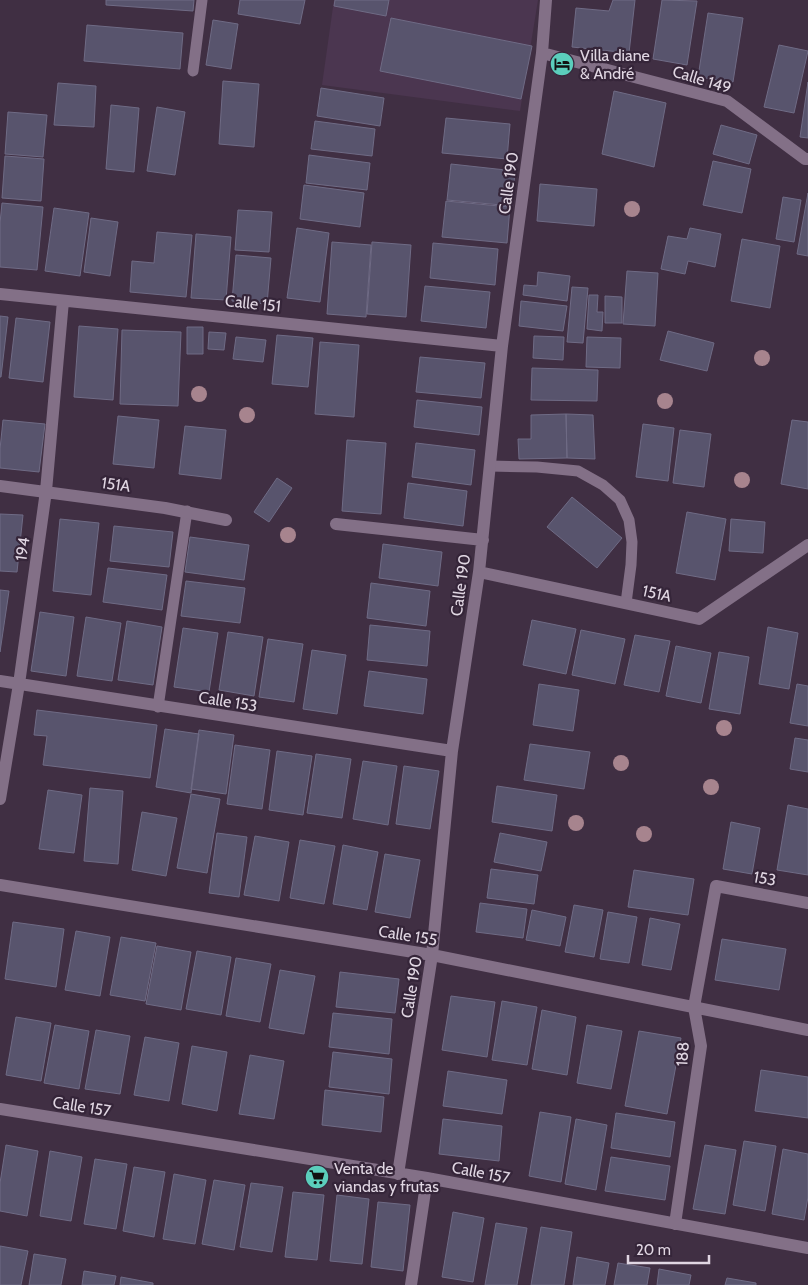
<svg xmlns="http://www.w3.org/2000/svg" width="808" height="1285" font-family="Cabin,sans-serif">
	<rect width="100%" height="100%" fill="#402f43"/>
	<path fill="#4b3650" d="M334,0H538L520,111L322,85Z"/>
	<path fill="#58546d" stroke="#6f6b85" d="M106,0H194L193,11L106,5Z
		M240,0H305L300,24L238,14Z
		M335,0H389L386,16L334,6Z
		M613,0H635L629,53L572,47L576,8L609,11Z
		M662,0L697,1L687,65L653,59Z
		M708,13L743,18L733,82L698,77Z
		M391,18L532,46L521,99L380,71Z
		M213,20L238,24L231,69L206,65Z
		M87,25L183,33L180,69L84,61Z
		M779,45L808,51L794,113L764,107Z
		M223,81L259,84L254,147L219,144Z
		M808,82V138L800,137Z
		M58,83L96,86L94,127L54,125Z
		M321,88L384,98L380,126L317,116Z
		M614,91L666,103L654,167L602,154Z
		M111,105L139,108L134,172L106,169Z
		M157,107L185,112L175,175L147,171Z
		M8,112L47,115L43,157L5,154Z
		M446,118L510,124L507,159L442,153Z
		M315,121L375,129L372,156L311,149Z
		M721,125L757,135L749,164L713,154Z
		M309,155L370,163L367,190L306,183Z
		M5,156L44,159L41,201L2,198Z
		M713,161L751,169L742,213L703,205Z
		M451,164L515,171L512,206L447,200Z
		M540,184L597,189L594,226L537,221Z
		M304,185L364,193L360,227L300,219Z
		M808,193V256L797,254Z
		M783,197L801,200L794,242L776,239Z
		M446,201L510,207L507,243L442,237Z
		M2,203L43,207L37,270L0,267V223Z
		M54,208L89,213L80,276L45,271Z
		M238,210L272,212L269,252L235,250Z
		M91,218L118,222L110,276L84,272Z
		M297,228L329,233L320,302L287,298Z
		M690,228L721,234L715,267L688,261L685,274L661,269L668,236L687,239Z
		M157,232L192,235L186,297L130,292L132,261L154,263Z
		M196,234L231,237L226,300L191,298Z
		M742,239L780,246L770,308L731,301Z
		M332,242L371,245L366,317L327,314Z
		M372,242L411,245L406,317L367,314Z
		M433,243L498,249L495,285L430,278Z
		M236,255L271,258L267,304L232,301Z
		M627,271L658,273L655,326L623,324Z
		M538,272L570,276L567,301L523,295L524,285L537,286Z
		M425,286L490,292L486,328L421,321Z
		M572,287L588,288L583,343L567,342Z
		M589,295H598L597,312H603L602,331L587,329Z
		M605,296L622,297V323H605Z
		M521,301L567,306L563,331L519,326Z
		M0,316L8,317L1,377H0Z
		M16,318L50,322L43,382L9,378Z
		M79,326L118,329L113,400L74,397Z
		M187,327H203V354H187Z
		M122,330L181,332L178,406L120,404Z
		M668,331L714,343L707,371L660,360Z
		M209,332L226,333L224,350L208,349Z
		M277,335L313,338L308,387L272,384Z
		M534,336L564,337L563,360L533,358Z
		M236,337L266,340L263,362L233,359Z
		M587,337L621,338L620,368L586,367Z
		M320,342L359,345L354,417L315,414Z
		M420,357L485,363L481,398L416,392Z
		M532,368L598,370L597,401L531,400Z
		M417,400L482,407L479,435L414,427Z
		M566,414L567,458L519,459L518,439H531V415Z
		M566,414L593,415L595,459L567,458Z
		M118,416L159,420L154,468L113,464Z
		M3,420L45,424L39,472L0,468V449Z
		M792,420L808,422V489L781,484Z
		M643,424L674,428L668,481L636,477Z
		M185,426L226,430L221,479L179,474Z
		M680,430L711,434L704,487L673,483Z
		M347,440L386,443L381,514L342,511Z
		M416,443L475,450L471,485L412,477Z
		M277,478L292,488L269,522L254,512Z
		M408,483L467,491L463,526L404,518Z
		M572,497L622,538L597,568L547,527Z
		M687,512L726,519L715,580L676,573Z
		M0,514L23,515L17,572L0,571Z
		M60,519L99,523L91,595L53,591Z
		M731,519L765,522L763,553L729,551Z
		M114,526L173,532L169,567L110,561Z
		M190,537L249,545L244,580L185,572Z
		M383,544L442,552L438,586L379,578Z
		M108,568L167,575L162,610L103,602Z
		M186,581L245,588L240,623L181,616Z
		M371,583L430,591L426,626L367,618Z
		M0,590L9,591L0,652Z
		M40,612L74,617L66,676L31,671Z
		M86,617L121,623L112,681L77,676Z
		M532,620L576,629L566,674L523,665Z
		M127,621L162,627L153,685L118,680Z
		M370,625L430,631L427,666L367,660Z
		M768,627L798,633L789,689L759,684Z
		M183,628L218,633L209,692L174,687Z
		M581,630L625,639L615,684L572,675Z
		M228,632L263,637L254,696L219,690Z
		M635,635L670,641L659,692L624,685Z
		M268,639L303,644L294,702L259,697Z
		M676,646L711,653L701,703L666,696Z
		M312,650L346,655L337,714L303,709Z
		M719,652L749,657L740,714L709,709Z
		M369,671L427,679L423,714L364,706Z
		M539,684L579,690L573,731L533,725Z
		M797,684L808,686V726L790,723Z
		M37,710L157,725L150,778L43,765L47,736L34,735Z
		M165,729L199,734L191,793L156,787Z
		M199,730L234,735L226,794L191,789Z
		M795,738L808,740V772L790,769Z
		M530,744L590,752L584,789L524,780Z
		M235,745L270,750L262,809L227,804Z
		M277,751L312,756L303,815L269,810Z
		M316,754L351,759L342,818L307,813Z
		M363,761L397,766L388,825L353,819Z
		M404,766L439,771L430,829L396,824Z
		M497,786L557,795L552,831L492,822Z
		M90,788L123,791L118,864L84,861Z
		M48,790L82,795L74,853L39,849Z
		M191,794L220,799L207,873L177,868Z
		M788,805L808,809V875L777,870Z
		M142,812L177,818L166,876L132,870Z
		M731,822L760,828L752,874L723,869Z
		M217,833L247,837L239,897L209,893Z
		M500,833L547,842L541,871L494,862Z
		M255,836L289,842L279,901L244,895Z
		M300,840L335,846L324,904L290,898Z
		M343,845L378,852L367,910L333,904Z
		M385,854L420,860L410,918L375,912Z
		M491,869L538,875L534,904L487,898Z
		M634,870L694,879L688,915L628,907Z
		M480,903L527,909L523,938L476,932Z
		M574,905L603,910L594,957L565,952Z
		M532,910L566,917L560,946L526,940Z
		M608,912L637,917L629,963L600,959Z
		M650,918L680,924L671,970L642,965Z
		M13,922L64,929L56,987L5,979Z
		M76,931L110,937L100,996L65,990Z
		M121,937L156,943L145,1001L110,995Z
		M722,939L786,949L779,990L715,980Z
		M157,946L191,952L181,1010L146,1004Z
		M197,951L231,957L221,1015L186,1009Z
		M236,958L271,964L260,1022L226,1016Z
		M280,970L315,976L304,1034L269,1028Z
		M340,972L399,979L395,1013L336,1007Z
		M451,996L495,1002L487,1057L442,1050Z
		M502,1001L537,1007L527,1065L492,1060Z
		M542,1010L576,1017L567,1075L532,1069Z
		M333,1013L392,1019L389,1054L329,1047Z
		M16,1017L51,1023L41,1081L6,1075Z
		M55,1025L89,1031L79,1089L44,1083Z
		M587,1025L622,1031L611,1089L577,1083Z
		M96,1030L130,1036L120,1094L85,1089Z
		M639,1031L681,1038L667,1114L625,1106Z
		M145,1037L179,1043L169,1101L134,1095Z
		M192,1046L227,1052L217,1111L182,1104Z
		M333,1052L392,1059L389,1094L329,1087Z
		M250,1055L284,1061L274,1119L239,1114Z
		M761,1070L808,1077V1118L755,1111Z
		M448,1071L507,1080L502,1114L443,1106Z
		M325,1090L384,1097L381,1132L322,1125Z
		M540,1112L571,1117L561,1182L529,1176Z
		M616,1113L675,1122L670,1157L611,1148Z
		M443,1119L502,1126L499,1161L439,1154Z
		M576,1119L607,1125L596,1190L565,1184Z
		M744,1141L776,1146L765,1211L733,1205Z
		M6,1145L38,1151L27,1216L0,1211V1183Z
		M705,1145L736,1150L725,1214L693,1209Z
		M783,1149L808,1154V1197L804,1220L772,1214Z
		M50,1151L82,1157L71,1221L40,1216Z
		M611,1157L670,1166L665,1200L605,1191Z
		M95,1159L127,1164L116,1229L84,1224Z
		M134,1167L165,1172L154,1237L123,1231Z
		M174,1174L206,1180L195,1244L163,1239Z
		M214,1180L245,1185L234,1250L202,1244Z
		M251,1183L283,1187L272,1252L240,1247Z
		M293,1192L324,1195L317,1260L285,1257Z
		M337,1195L369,1199L362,1264L330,1261Z
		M378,1202L410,1205L403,1271L371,1267Z
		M453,1212L484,1218L473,1282L442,1277Z
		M496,1223L527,1228L517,1285H485Z
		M541,1227L572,1232L564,1285H531Z
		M0,1246L28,1251L21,1285H0Z
		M34,1254L66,1259L61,1285H29Z
		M577,1257L609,1263L605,1285H573Z
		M618,1263L650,1268L647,1285H614Z
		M659,1269L691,1275L689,1285H657Z
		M84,1271L116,1276L114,1285H82Z
		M121,1277L153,1283V1285H120Z
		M727,1278L756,1283V1285H725Z"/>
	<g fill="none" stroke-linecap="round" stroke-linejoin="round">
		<path stroke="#837087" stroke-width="11" d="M193,71L202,0
			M490,466L537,467L578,471L603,485L620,500L629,520L632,542L631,565L626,603
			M158,707L187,511"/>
		<path stroke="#837087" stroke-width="12" d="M542,53L727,101L805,159H808
			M0,294L502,346
			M0,486L165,508L226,520
			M336,524L483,540
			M479,572L699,619L808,545
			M0,681L452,751
			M0,799L19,684L46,491L63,301
			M0,885L432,955L808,1030
			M0,1109L427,1178L808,1248
			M398,1174L432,955L452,751L479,572L502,346L542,53L546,0
			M675,1224L701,1046L694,1007L716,886L808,903
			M411,1285L427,1178"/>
	</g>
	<g fill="#a7848e">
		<circle cx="632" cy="209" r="8"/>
		<circle cx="762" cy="358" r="8"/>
		<circle cx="199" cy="394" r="8"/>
		<circle cx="665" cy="401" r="8"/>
		<circle cx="247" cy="415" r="8"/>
		<circle cx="742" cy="480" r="8"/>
		<circle cx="288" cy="535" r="8"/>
		<circle cx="724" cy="728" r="8"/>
		<circle cx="621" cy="763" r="8"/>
		<circle cx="711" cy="787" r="8"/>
		<circle cx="576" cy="823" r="8"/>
		<circle cx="644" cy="834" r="8"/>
	</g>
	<defs>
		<g id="hotel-disc" transform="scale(1.25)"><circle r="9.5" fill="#5bcebc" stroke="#352539"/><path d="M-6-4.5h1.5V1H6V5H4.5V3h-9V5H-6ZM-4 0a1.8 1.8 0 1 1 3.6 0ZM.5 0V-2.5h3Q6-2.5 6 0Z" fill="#111"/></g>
		<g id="supermarket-disc" transform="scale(1.25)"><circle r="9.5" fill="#5bcebc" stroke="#352539"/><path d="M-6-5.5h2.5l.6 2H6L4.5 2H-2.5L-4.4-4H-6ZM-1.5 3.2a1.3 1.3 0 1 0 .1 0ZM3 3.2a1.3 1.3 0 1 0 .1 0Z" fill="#111"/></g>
	</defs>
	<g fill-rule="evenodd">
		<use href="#hotel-disc" x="562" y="64"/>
		<use href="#supermarket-disc" x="317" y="1177"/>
	</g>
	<g text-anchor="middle" stroke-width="4.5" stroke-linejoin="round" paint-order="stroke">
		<g font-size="16" fill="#e1d7e3" stroke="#352539" text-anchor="start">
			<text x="580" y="61">Villa diane<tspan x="580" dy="18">&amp; André</tspan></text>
			<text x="334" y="1174">Venta de<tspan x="334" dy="18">viandas y frutas</tspan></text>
		</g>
		<g font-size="16" fill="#e1d7e3" stroke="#352539">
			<text transform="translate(702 79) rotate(17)" y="6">Calle 149</text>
			<text transform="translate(508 183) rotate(-82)" y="6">Calle 190</text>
			<text transform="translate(253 303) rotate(6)" y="6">Calle 151</text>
			<text transform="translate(116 484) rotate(8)" y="6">151A</text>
			<text transform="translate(22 549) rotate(-82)" y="6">194</text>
			<text transform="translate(460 585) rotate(-82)" y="6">Calle 190</text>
			<text transform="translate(657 593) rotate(12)" y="6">151A</text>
			<text transform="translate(228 701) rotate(9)" y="6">Calle 153</text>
			<text transform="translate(765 878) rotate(10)" y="6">153</text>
			<text transform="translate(408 935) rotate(9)" y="6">Calle 155</text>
			<text transform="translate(411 987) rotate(-81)" y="6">Calle 190</text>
			<text transform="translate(682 1054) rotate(-87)" y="6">188</text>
			<text transform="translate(82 1106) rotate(9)" y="6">Calle 157</text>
			<text transform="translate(481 1172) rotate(11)" y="6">Calle 157</text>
		</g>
	</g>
	<path d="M628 1255v8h81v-8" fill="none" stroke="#e1d7e3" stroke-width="2.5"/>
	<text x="636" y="1255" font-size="15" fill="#e1d7e3" stroke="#352539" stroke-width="4" paint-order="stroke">20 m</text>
</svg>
